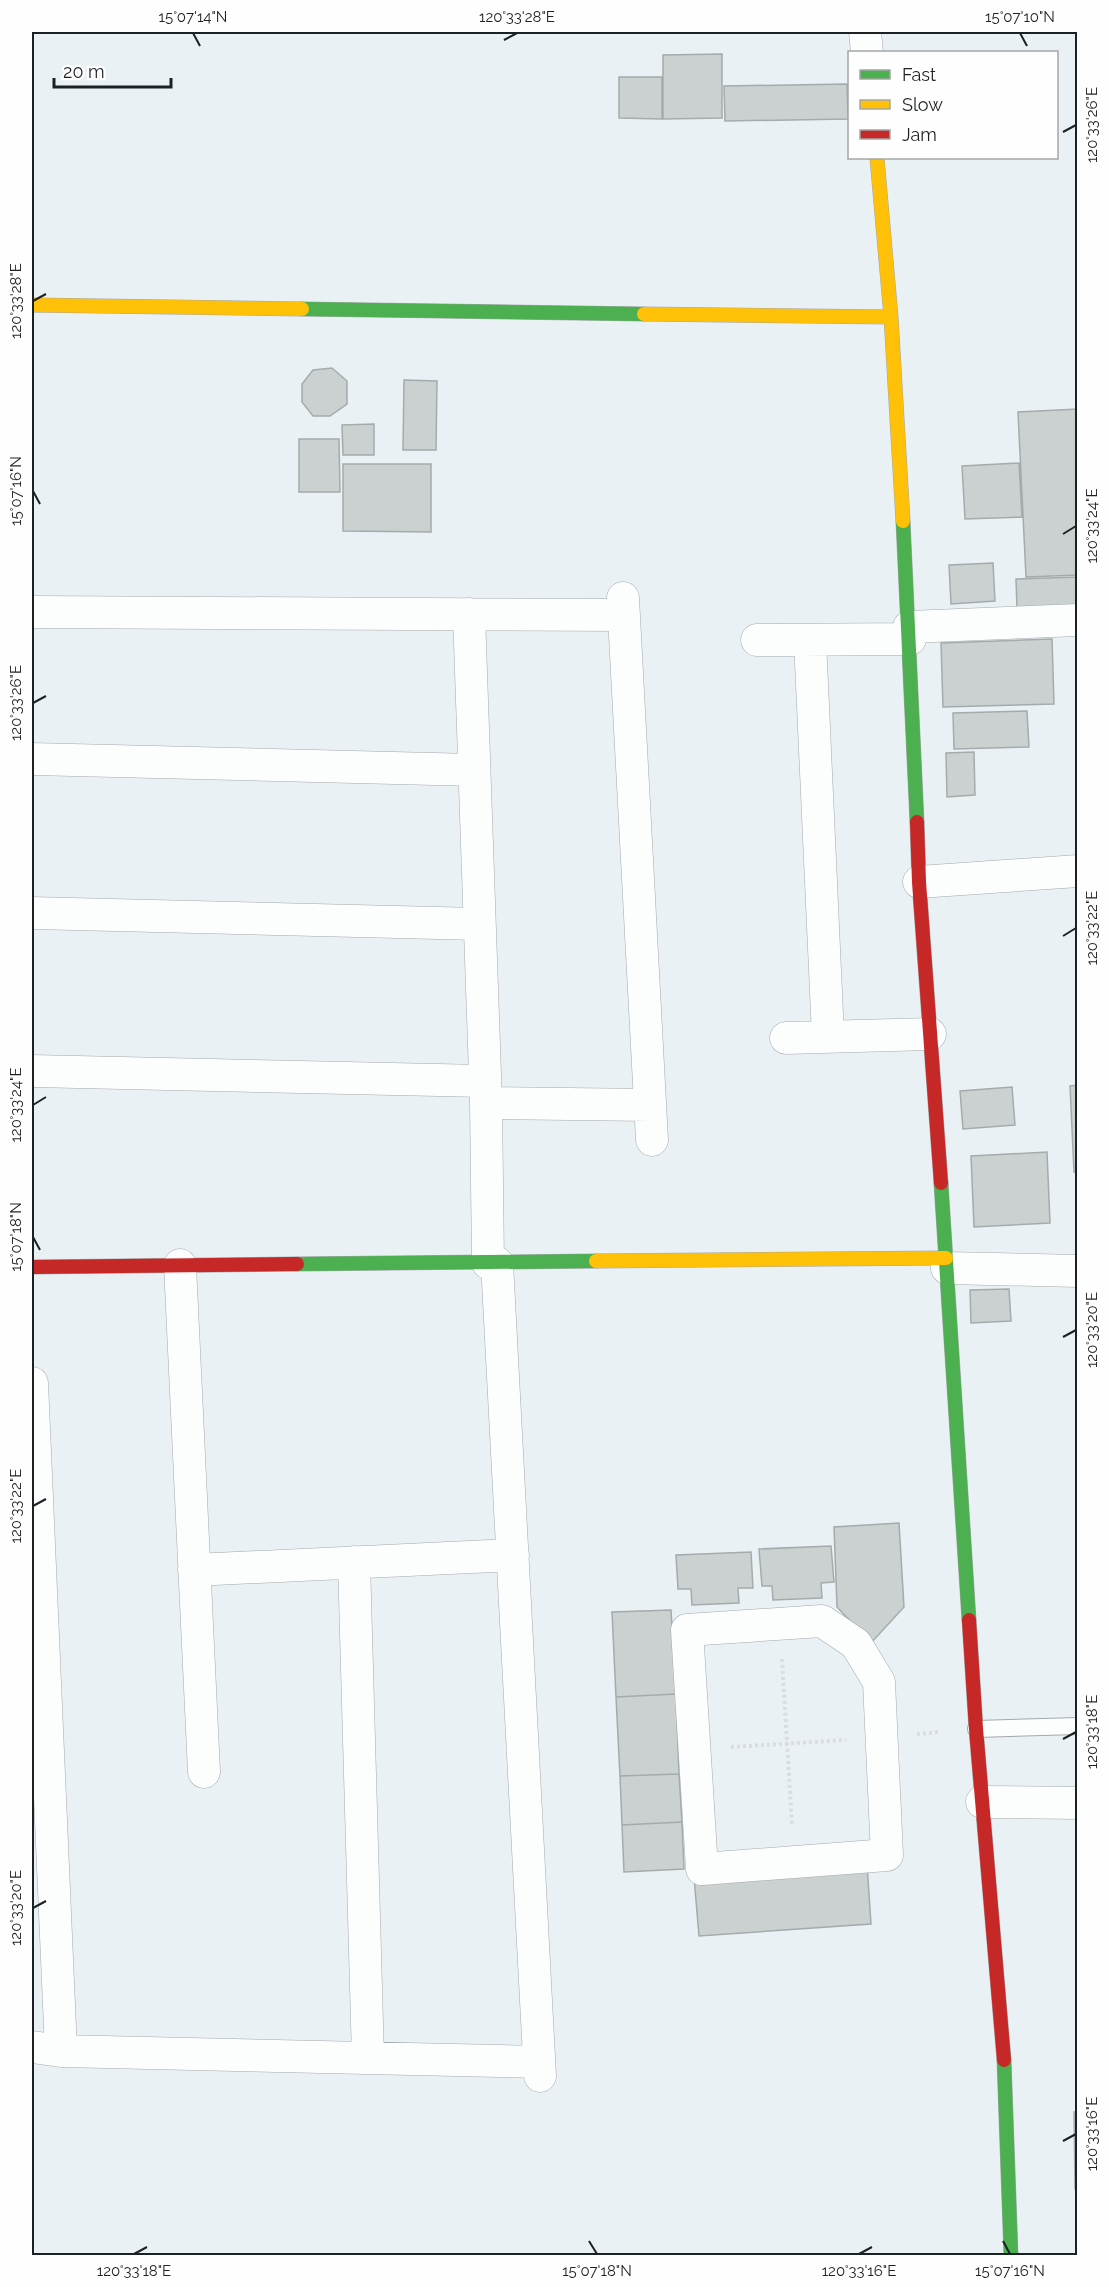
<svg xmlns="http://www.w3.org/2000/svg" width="1109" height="2287" font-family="Raleway,sans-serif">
	<rect width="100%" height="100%" fill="#eaf1f4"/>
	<path fill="#cbd0d1" stroke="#a5abac" stroke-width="1.5" d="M722,54V118L663,119V55Z
		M619,77H662V119L619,118Z
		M847,84L848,119L725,121L724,86Z
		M332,368L347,381V404L330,416H313L302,402V384L313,370Z
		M404,380L437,381L436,450H403Z
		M1078,409V575L1026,577L1018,412Z
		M374,424V455H343L342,425Z
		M299,439H339L340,492H299Z
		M1019,463L1022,517L965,519L962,466Z
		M343,464H431V532L343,531Z
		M993,563L995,601L951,604L949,565Z
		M1078,577V607L1017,609L1016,579Z
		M1052,639L1054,704L943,707L941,643Z
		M1027,711L1029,747L954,749L953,713Z
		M974,752L975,795L947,797L946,753Z
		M1078,1085V1172H1074L1070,1086Z
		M1012,1087L1015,1125L963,1129L960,1091Z
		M1047,1152L1050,1223L974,1227L971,1156Z
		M1009,1289L1011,1321L971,1323L970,1290Z
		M899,1523L904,1607L871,1643L837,1607L834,1527Z
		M831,1546L834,1582L821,1583L822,1598L773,1600L772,1586H762L759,1549Z
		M751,1552L753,1588H738L739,1603L692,1605L691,1589H678L676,1555Z
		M671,1610L676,1694L616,1697L612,1612Z
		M676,1694L679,1774L620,1776L616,1697Z
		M679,1774L682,1822L622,1825L620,1776Z
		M682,1822L684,1869L624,1872L622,1825Z
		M867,1864L871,1924L699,1936L694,1877Z
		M1074,2112H1078V2189H1075Z"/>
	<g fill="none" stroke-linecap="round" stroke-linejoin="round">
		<g stroke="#a4a9ab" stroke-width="18">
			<path id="lane" d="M976,1729L1078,1726"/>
		</g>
		<g stroke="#a4a9ab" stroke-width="33">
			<path id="street" d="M865,32L867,52
				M623,598L652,1140
				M32,612L624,615
				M469,614L486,1103L488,1263
				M909,627L1078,620
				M757,640L910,639
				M810,640L828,1036
				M32,759L474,770
				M919,882L1078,871
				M32,913L479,924
				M786,1038L930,1034
				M32,1071L484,1081
				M486,1103L650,1105
				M497,1263L540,2076
				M180,1265L204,1772
				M947,1268L1078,1271
				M32,1383L61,2051
				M354,1562L368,2058
				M194,1570L513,1555
				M822,1621L856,1644L879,1682L887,1855L702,1869L687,1630Z
				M982,1802L1078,1803
				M32,2047L61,2051L539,2062"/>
		</g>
		<g stroke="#a4a9ab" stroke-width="15">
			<path id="fast" d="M302,309L644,314
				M903,521L917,822
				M941,1183L969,1620
				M297,1264L596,1261
				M1004,2060L1011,2256"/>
		</g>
		<g stroke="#a4a9ab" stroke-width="15">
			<path id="slow" d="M877,158L891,317L903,521
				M32,305L302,309
				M644,314L891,317
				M596,1261L946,1258"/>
		</g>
		<g stroke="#a4a9ab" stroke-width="15">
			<path id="jam" d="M917,822L919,882L941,1183
				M32,1267L297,1264
				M969,1620L976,1729L1004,2060"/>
		</g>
		<path stroke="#dbdddd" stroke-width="4" stroke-dasharray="3 3" stroke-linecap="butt" d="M782,1659L792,1825
			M917,1734L939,1732
			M731,1747L846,1740"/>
		<use href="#lane" stroke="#fcfdfd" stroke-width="16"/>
		<use href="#street" stroke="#fcfdfd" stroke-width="32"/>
		<use href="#fast" stroke="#4caf50" stroke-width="14"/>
		<use href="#slow" stroke="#ffc107" stroke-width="14"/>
		<use href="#jam" stroke="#c62828" stroke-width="14"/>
	</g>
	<path fill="none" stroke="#1c2123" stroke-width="2" d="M193,33L200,46M1020,33L1027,46M504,40L517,33M1063,132L1076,125M33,301L46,294M33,491L40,504M1063,534L1076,526M33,703L46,696M1063,936L1076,928M33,1105L46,1097M33,1237L40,1250M1063,1337L1076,1330M33,1506L46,1499M1063,1739L1076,1732M33,1908L46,1901M1063,2141L1076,2134M589,2241L597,2254M1003,2241L1010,2254M134,2254L147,2247M859,2254L872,2247"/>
	<rect width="1109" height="2287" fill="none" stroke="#fefefe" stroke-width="66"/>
	<rect x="848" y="51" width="210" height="108" fill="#fefefe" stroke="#a4a6a6" stroke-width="1.5"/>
	<rect x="860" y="70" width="30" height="9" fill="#4caf50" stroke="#a4a6a6" stroke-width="1.5"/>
	<text x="902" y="81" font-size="18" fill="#1c2123">Fast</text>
	<rect x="860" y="100" width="30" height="9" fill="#ffc107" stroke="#a4a6a6" stroke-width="1.5"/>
	<text x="902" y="111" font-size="18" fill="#1c2123">Slow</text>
	<rect x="860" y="130" width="30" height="9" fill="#c62828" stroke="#a4a6a6" stroke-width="1.5"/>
	<text x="902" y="141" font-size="18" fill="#1c2123">Jam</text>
	<path d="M54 78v9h117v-9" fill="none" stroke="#1c2123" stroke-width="3"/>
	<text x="63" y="78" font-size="18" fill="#1c2123" stroke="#fefefe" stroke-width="4.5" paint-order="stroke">20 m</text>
	<rect x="33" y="33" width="1043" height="2221" fill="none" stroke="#1c2123" stroke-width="2"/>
	<g font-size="15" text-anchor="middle" fill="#1c2123">
		<text x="193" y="22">15°07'14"N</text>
		<text x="517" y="22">120°33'28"E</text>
		<text x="1020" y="22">15°07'10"N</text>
		<text transform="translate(1092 125) rotate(-90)" y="5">120°33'26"E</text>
		<text transform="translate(16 301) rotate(-90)" y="5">120°33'28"E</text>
		<text transform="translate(16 491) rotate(-90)" y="5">15°07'16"N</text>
		<text transform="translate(1092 526) rotate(-90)" y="5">120°33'24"E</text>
		<text transform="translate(16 703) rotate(-90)" y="5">120°33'26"E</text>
		<text transform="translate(1092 928) rotate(-90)" y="5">120°33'22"E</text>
		<text transform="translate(16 1105) rotate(-90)" y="5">120°33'24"E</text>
		<text transform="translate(16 1237) rotate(-90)" y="5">15°07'18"N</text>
		<text transform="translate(1092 1330) rotate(-90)" y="5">120°33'20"E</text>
		<text transform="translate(16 1506) rotate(-90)" y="5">120°33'22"E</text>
		<text transform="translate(1092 1732) rotate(-90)" y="5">120°33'18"E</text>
		<text transform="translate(16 1908) rotate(-90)" y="5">120°33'20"E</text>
		<text transform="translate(1092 2134) rotate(-90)" y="5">120°33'16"E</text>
		<text x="134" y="2276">120°33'18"E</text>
		<text x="597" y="2276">15°07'18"N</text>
		<text x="859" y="2276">120°33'16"E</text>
		<text x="1010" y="2276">15°07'16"N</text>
	</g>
</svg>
